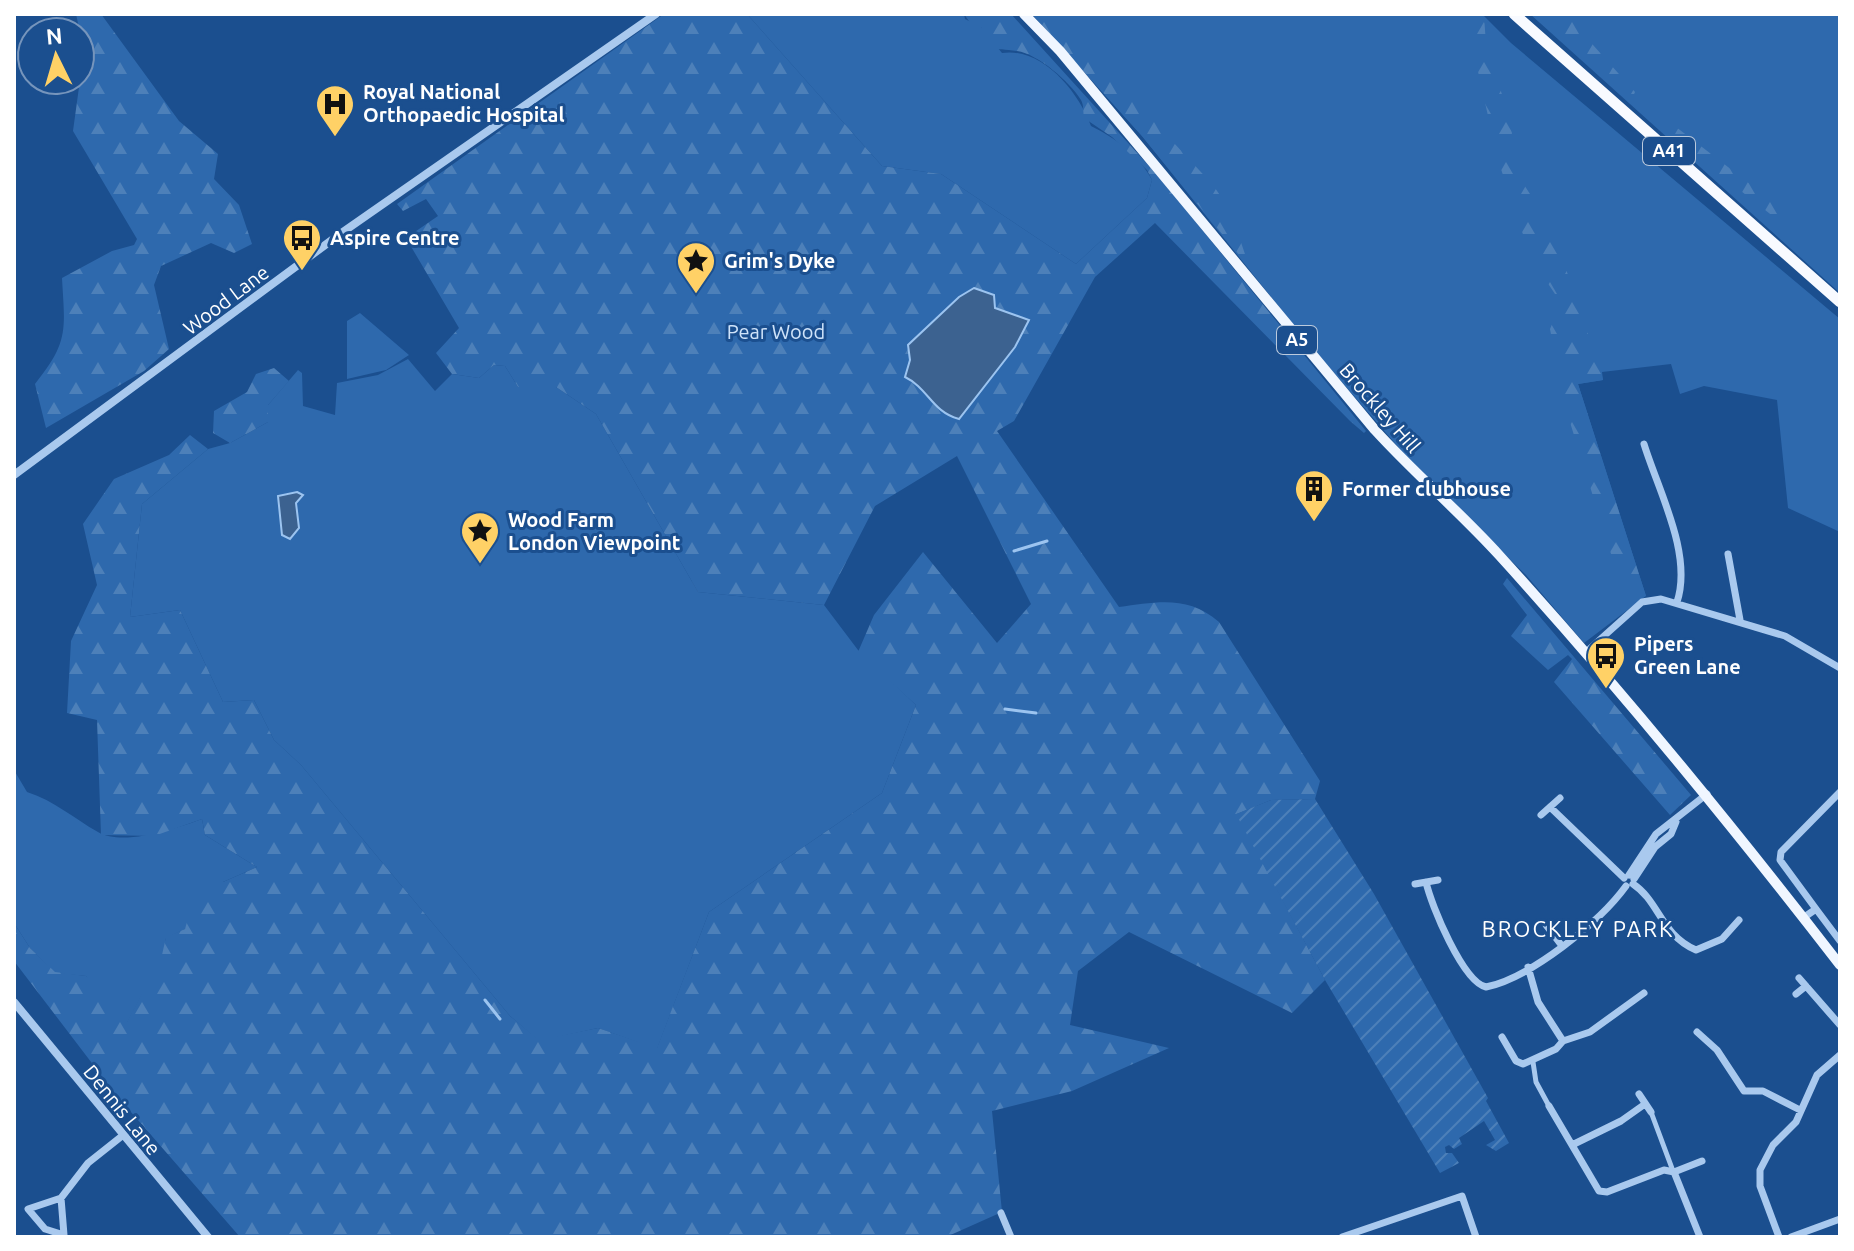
<svg xmlns="http://www.w3.org/2000/svg" width="1854" height="1251" font-family="Ubuntu,sans-serif">
	<defs>
		<pattern id="forest-firs" width="22" height="20" patternUnits="userSpaceOnUse" patternTransform="scale(2)"><rect width="22" height="20" fill="#2e69ad"/><path d="M5 1l3.5 6h-7zM16 11l3.5 6h-7z" fill="#4d80b9"/></pattern>
		<pattern id="garden-furrows" width="10" height="10" patternUnits="userSpaceOnUse" patternTransform="scale(2)"><rect width="10" height="10" fill="#2e69ad"/><path d="M-1 1l2-2M0 10L10 0M9 11l2-2" fill="none" stroke="#4d80b9"/></pattern>
	</defs>
	<rect width="100%" height="100%" fill="#1b4f8f"/>
	<path fill="#2e69ad" d="M747,14H964L965,19L981,27L1002,53C1042,47 1078,91 1091,126C1114,137 1140,156 1152,180L1147,198L1076,264L941,174L882,166Z
		M1032,14H1482L1511,43L1840,319V532L1788,508L1777,400L1704,386L1680,394L1671,364L1602,372L1603,380L1578,384L1646,596L1584,643L1526,575L1418,470L1308,343L1142,136Z
		M1530,14H1840V293Z
		M360,313L409,355L386,370L347,379V321Z
		M408,359L435,391L452,374L479,378L494,365L505,366L518,387H556L596,414L698,592L824,605L858,650L916,705L882,793L709,912L657,1049L598,1028L539,1041L510,1016L301,765L274,740L254,700L223,702L180,610L130,617L142,504L208,449L230,443L268,422V405L298,370L302,373L303,406L335,415L337,383L378,375Z
		M14,770L27,792C55,801 73,818 98,832C123,847 177,828 202,819L205,835L257,867L223,882L185,929L166,938L163,955L127,1023L86,976L55,973L30,948L14,923Z"/>
	<path fill="url(#forest-firs)" d="M76,14H101L179,121L218,154L214,179L239,205L252,244L234,253L211,243L161,266L154,285L169,349L144,371L46,428L35,384C69,342 65,330 62,278L112,251L134,245L137,239L73,131L80,80V32Z
		M664,14H747L882,166L941,174L1076,264L1147,198L1152,180L1147,170L1112,137L1084,118C1083,113 1084,105 1081,100C1070,82 1038,54 1017,51C1005,49 999,51 987,46L981,27H973L964,14H1011L1159,177L1366,431L1364,433L1350,421L1155,223L1095,277L1014,421L997,431L1119,607C1157,602 1188,595 1219,622L1320,781L1315,799L1271,800L1237,814L1325,980L1292,1013L1129,932L1078,971L1070,1025L1169,1048L1072,1091L992,1111L1002,1212L946,1237H240L117,1096L14,961V923L30,948L55,972L86,976L108,992L127,1022L162,955L166,937L185,929L200,877L223,882L257,867L205,835L202,819L154,836L101,835L97,720L67,713L71,641L97,585L83,524L114,479L169,455L190,435L208,449L142,504L130,617L180,610L223,702L254,700L274,740L301,765L510,1016L539,1040L598,1028L657,1048L709,912L882,793L916,705L858,652L874,615L923,552L997,643L1031,604L957,456L875,506L824,605L698,592L596,414L556,387H518L505,366L494,365L479,378L452,374L436,353L459,328L406,238L438,216L426,199L403,211L397,204Z
		M1032,14H1054L1213,185L1230,210L1247,260L1245,262L1142,136Z
		M1465,14L1484,16L1486,44L1511,123L1515,171L1552,228L1601,372L1603,380L1578,384L1646,596L1629,595L1621,586L1564,403L1550,329L1561,303L1533,261L1521,229L1498,160Z
		M1532,14H1571L1585,36L1635,92L1631,101Z
		M1676,127L1789,214L1784,225L1670,135Z
		M274,368L289,381L268,405V422L230,443L213,433L214,411L247,392L256,374Z
		M1507,578L1691,795L1670,815L1554,682L1572,659L1568,655L1548,670L1511,636L1527,615L1503,584Z"/>
	<path fill="url(#garden-furrows)" d="M1315,799L1374,894L1488,1098L1486,1101L1509,1143L1496,1151L1486,1145L1495,1140L1484,1121L1459,1138L1462,1144L1454,1149L1449,1145L1445,1147L1446,1153H1452L1459,1163L1440,1173L1325,980L1236,814L1271,800Z"/>
	<path fill="#3c6290" stroke="#9cc4f0" stroke-width="2" d="M974,288L994,295L995,308L1029,320L1015,347L959,419C932,412 928,388 905,377L910,360L908,345L959,297Z
		M297,492L303,495L296,503L299,528L290,539L282,535L278,496Z"/>
	<g fill="none" stroke-linecap="round" stroke-linejoin="round">
		<path stroke="#9cc4f0" stroke-width="3" d="M1014,551L1047,541
			M1005,709L1036,713
			M485,1000L500,1019"/>
		<path stroke="#a9c9ee" stroke-width="5" d="M1533,1062L1536,1082L1549,1106
			M1651,1112L1673,1171"/>
		<path stroke="#a9c9ee" stroke-width="7" d="M1644,444C1658,490 1693,554 1677,602
			M1728,554L1740,620
			M1585,653L1642,602L1661,599L1785,636L1840,668
			M1550,807L1624,878
			M1541,815L1560,798
			M1629,875L1656,834L1707,794
			M1634,879L1655,847L1671,834L1676,822
			M1426,882C1431,905 1463,982 1486,987C1530,978 1600,922 1626,886
			M1415,884L1438,880
			M1633,884C1659,901 1661,935 1696,950L1722,939L1739,920
			M1816,909L1840,941
			M1803,918L1816,909L1780,860L1781,852L1840,792
			M1546,925L1562,946
			M1528,967L1538,1002L1563,1041L1590,1032L1644,993
			M1799,978L1840,1025
			M1796,994L1806,986
			M1697,1032L1717,1050L1744,1091H1763L1800,1110
			M1502,1037L1516,1061L1523,1064L1556,1049L1563,1041
			M1639,1094L1651,1112
			M1549,1106L1599,1191L1607,1192L1664,1170L1674,1172
			M1572,1145L1621,1121L1645,1104
			M61,1198L28,1209L45,1229L64,1235L61,1198L88,1163L122,1136
			M1001,1213L1011,1237
			M1342,1237L1462,1196L1476,1237
			M1700,1237L1674,1172L1702,1161
			M1779,1237L1760,1186V1170L1773,1145L1796,1122L1817,1075L1840,1055
			M1791,1237L1840,1219"/>
		<path stroke="#a9c9ee" stroke-width="8" d="M14,475L340,234L656,14
			M14,1002L208,1237"/>
		<path stroke="#f0f6ff" stroke-width="10" d="M1024,14L1060,51L1375,430C1415,474 1460,512 1499,555C1619,687 1731,824 1840,965"/>
		<path stroke="#f8faff" stroke-width="11" d="M1514,14L1840,302"/>
	</g>
	<defs>
		<g id="hospital-pin" transform="scale(2)"><path d="M0 17L-7.5 6A9.5 9.5 0 1 1 7.5 6Z" fill="#ffd166" stroke="#1b4f8f"/><path d="M-5-5h3v3.5h4V-5h3V5h-3V1.5h-4V5h-3Z" fill="#111"/></g>
		<g id="bus-pin" transform="scale(2)"><path d="M0 17L-7.5 6A9.5 9.5 0 1 1 7.5 6Z" fill="#ffd166" stroke="#1b4f8f"/><path d="M-5-6H5V4H4V6H2V4H-2V6H-4V4H-5ZM-3.5-4V0h7V-4ZM-3.5 1.2v1.5H-2V1.2ZM2 1.2v1.5H3.5V1.2Z" fill="#111"/></g>
		<g id="sight-pin" transform="scale(2)"><path d="M0 17L-7.5 6A9.5 9.5 0 1 1 7.5 6Z" fill="#ffd166" stroke="#1b4f8f"/><path d="M0-6L1.8-2.2L6-1.7L2.9 1.2L3.7 5.4L0 3.3L-3.7 5.4L-2.9 1.2L-6-1.7L-1.8-2.2Z" fill="#111"/></g>
		<g id="building-pin" transform="scale(2)"><path d="M0 17L-7.5 6A9.5 9.5 0 1 1 7.5 6Z" fill="#ffd166" stroke="#1b4f8f"/><path d="M-4-6H4V6H1V3H-1V6H-4ZM-2.5-4.3h1.7v1.8h-1.7ZM.8-4.3h1.7v1.8H.8ZM-2.5-1h1.7V.8h-1.7ZM.8-1h1.7V.8H.8Z" fill="#111"/></g>
	</defs>
	<g fill-rule="evenodd">
		<use href="#hospital-pin" x="335" y="104"/>
		<use href="#bus-pin" x="302" y="238"/>
		<use href="#sight-pin" x="696" y="261"/>
		<use href="#building-pin" x="1314" y="489"/>
		<use href="#sight-pin" x="480" y="531"/>
		<use href="#bus-pin" x="1606" y="656"/>
	</g>
	<g text-anchor="middle" stroke-width="6" stroke-linejoin="round" paint-order="stroke">
		<g fill="#1b4f8f" stroke="#bbcadd" stroke-width="2">
			<rect x="1643" y="137" width="52" height="28" rx="6"/>
			<rect x="1277" y="326" width="40" height="28" rx="6"/>
		</g>
		<g font-size="18" font-weight="bold" fill="#fff">
			<text x="1669" y="157">A41</text>
			<text x="1297" y="346">A5</text>
		</g>
		<g font-size="20" font-weight="bold" fill="#fff" stroke="#1b4f8f" text-anchor="start">
			<text x="363" y="99">Royal National<tspan x="363" dy="23">Orthopaedic Hospital</tspan></text>
			<text x="330" y="245">Aspire Centre</text>
			<text x="724" y="268">Grim's Dyke</text>
			<text x="1342" y="496">Former clubhouse</text>
			<text x="508" y="527">Wood Farm<tspan x="508" dy="23">London Viewpoint</tspan></text>
			<text x="1634" y="651">Pipers<tspan x="1634" dy="23">Green Lane</tspan></text>
		</g>
		<g font-size="20" fill="#fff" stroke="#1b4f8f">
			<text transform="translate(226 300) rotate(-37)" y="7">Wood Lane</text>
			<text transform="translate(1380 408) rotate(49)" y="7">Brockley Hill</text>
			<text transform="translate(122 1110) rotate(51)" y="7">Dennis Lane</text>
		</g>
		<g font-size="20" fill="#cfe3fa" stroke="#1b4f8f">
			<text x="776" y="339">Pear Wood</text>
		</g>
		<g font-size="22" letter-spacing="2" fill="#fff" stroke="#1b4f8f">
			<text x="1578" y="937">BROCKLEY PARK</text>
		</g>
	</g>
	<rect width="1854" height="1251" fill="none" stroke="#ffffff" stroke-width="32"/>
	<g transform="translate(56 56) rotate(355)"><circle r="38" fill="#1b4f8f" stroke="#7695bc" stroke-width="2"/>
	<path d="M0-6L14 30L0 20L-14 30Z" fill="#ffd166"/>
	<text y="-12" font-size="22" font-weight="bold" text-anchor="middle" fill="#ffffff">N</text>
	</g>
</svg>
